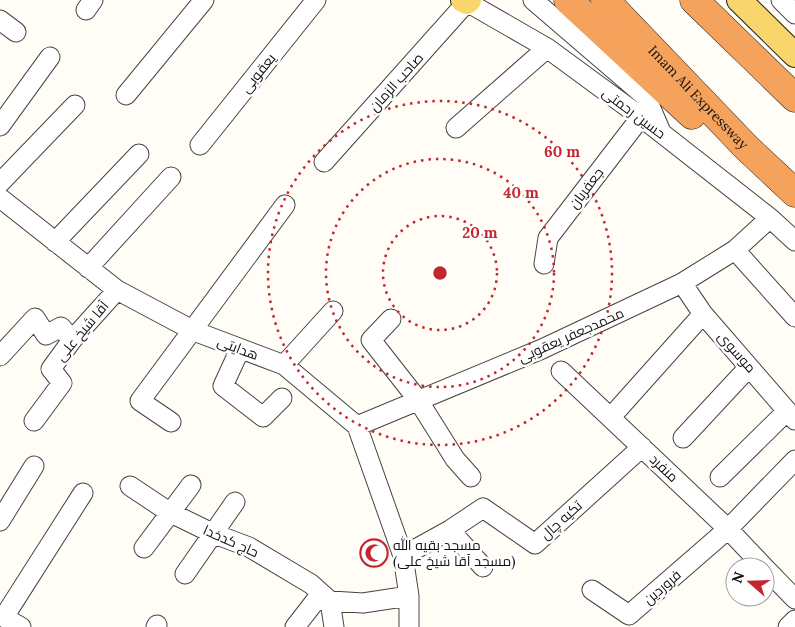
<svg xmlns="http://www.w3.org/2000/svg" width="795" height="627" font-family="Lora,Cairo,serif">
	<rect width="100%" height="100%" fill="#fffdf5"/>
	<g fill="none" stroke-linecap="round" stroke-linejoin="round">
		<g stroke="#444" stroke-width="21">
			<path id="minor" d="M533,0L646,97L661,132
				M781,0L795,14
				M86,10L93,0
				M0,20L16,32
				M126,95L204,0
				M0,126L50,57
				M456,128L547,48
				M200,145L316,0
				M324,162L467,2L547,48L641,117L770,218L795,241
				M0,183L75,105
				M0,198L117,290L194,331L284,365L357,426L403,556L409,596V627
				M55,242L139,154
				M735,250L795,317
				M544,264L548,238L641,117
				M88,268L171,177
				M682,283L703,314L795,420
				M391,319L371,340L418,400L455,459L471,477
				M240,349L223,386L263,417L282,398
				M0,356L35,318L46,335L61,327L72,340
				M284,365L333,311
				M561,371L728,529L764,567
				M611,417L703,314
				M34,421L62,383L51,369L72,340L117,290
				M171,422L140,401L285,205
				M357,426L542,349L682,283L735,250L770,218
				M683,438L749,367
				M720,477L787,411
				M130,486L169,512L212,533L249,547L311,584L330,601L334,627
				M0,521L34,466
				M450,530L483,567
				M144,548L191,485
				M403,556L450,530L483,508L535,544L642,447
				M765,568L795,599
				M185,574L235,502
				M592,590L629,615L728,529L795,460
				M0,615L21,627
				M4,617L83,493
				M156,627L157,625
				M295,627L316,600L363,603L409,596
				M788,627L795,620"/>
		</g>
		<g stroke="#222" stroke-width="26">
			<path id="major" d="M463,0L467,2L469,0
				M739,0L795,55"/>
		</g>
		<g stroke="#222" stroke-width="29">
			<g id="highway">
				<path d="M568,0L692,115"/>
				<path id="s1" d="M605,0L747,148L795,193"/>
				<path d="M694,0L795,98"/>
			</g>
		</g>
		<use href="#minor" stroke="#fff" stroke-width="19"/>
		<use href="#major" stroke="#f9d66b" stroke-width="24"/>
		<use href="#highway" stroke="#f5a25d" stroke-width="28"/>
	</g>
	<g fill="none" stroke="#c4262e" stroke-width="2.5" stroke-dasharray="2.5 5">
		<circle cx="440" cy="273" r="57"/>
		<circle cx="440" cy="273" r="114"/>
		<circle cx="440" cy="273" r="172"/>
	</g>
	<defs>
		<g id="mosque-ring" transform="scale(1.4375)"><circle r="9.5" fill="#fff" stroke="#c4262e" stroke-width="1.5"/><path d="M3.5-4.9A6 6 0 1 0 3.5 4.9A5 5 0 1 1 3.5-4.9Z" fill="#c4262e"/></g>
	</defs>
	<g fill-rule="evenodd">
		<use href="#mosque-ring" x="374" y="553"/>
	</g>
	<g text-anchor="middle" stroke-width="5" stroke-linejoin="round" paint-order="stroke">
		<g font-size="14" fill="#111" stroke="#fff">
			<text transform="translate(258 73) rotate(-51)" y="5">یعقوبی</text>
			<text transform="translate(396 82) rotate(-48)" y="5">صاحب الزمان</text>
			<text dy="5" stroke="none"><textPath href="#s1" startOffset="135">Imam Ali Expressway</textPath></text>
			<text transform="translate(634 113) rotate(37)" y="5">حسین رحمتی</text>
			<text transform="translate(586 188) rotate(-53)" y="5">جعفریان</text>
			<text transform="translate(82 331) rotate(-50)" y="5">آقا شیخ علی</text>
			<text transform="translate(571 335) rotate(-24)" y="5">محمدجعفر یعقوبی</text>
			<text transform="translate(238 348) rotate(21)" y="5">هدایتی</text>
			<text transform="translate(737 352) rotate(49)" y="5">موسوی</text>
			<text transform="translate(664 468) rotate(44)" y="5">منفرد</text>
			<text transform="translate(561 520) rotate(-42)" y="5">تکیه چال</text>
			<text transform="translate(231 541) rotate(24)" y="5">حاج کدخدا</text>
			<text transform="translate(662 587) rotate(-41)" y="5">فروردین</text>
		</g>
		<g font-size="14" fill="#111" stroke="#fff" text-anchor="start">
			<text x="393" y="550">مسجد بقیه الله<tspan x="393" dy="16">(مسجد آقا شیخ علی)</tspan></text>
		</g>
	</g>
	<circle cx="440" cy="273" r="8" fill="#c4262e" stroke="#fff" stroke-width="2.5"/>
	<g font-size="15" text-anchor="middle" font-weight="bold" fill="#c4262e" stroke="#fff" stroke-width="5" stroke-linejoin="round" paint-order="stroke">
		<text x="562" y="157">60 m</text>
		<text x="521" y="198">40 m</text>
		<text x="480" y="238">20 m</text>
	</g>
	<g transform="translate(750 582) rotate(290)"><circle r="24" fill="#ffffff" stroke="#a0a0a0"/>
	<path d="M0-4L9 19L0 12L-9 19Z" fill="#c4262e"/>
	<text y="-8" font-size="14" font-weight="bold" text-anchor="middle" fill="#111111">N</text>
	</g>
</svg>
